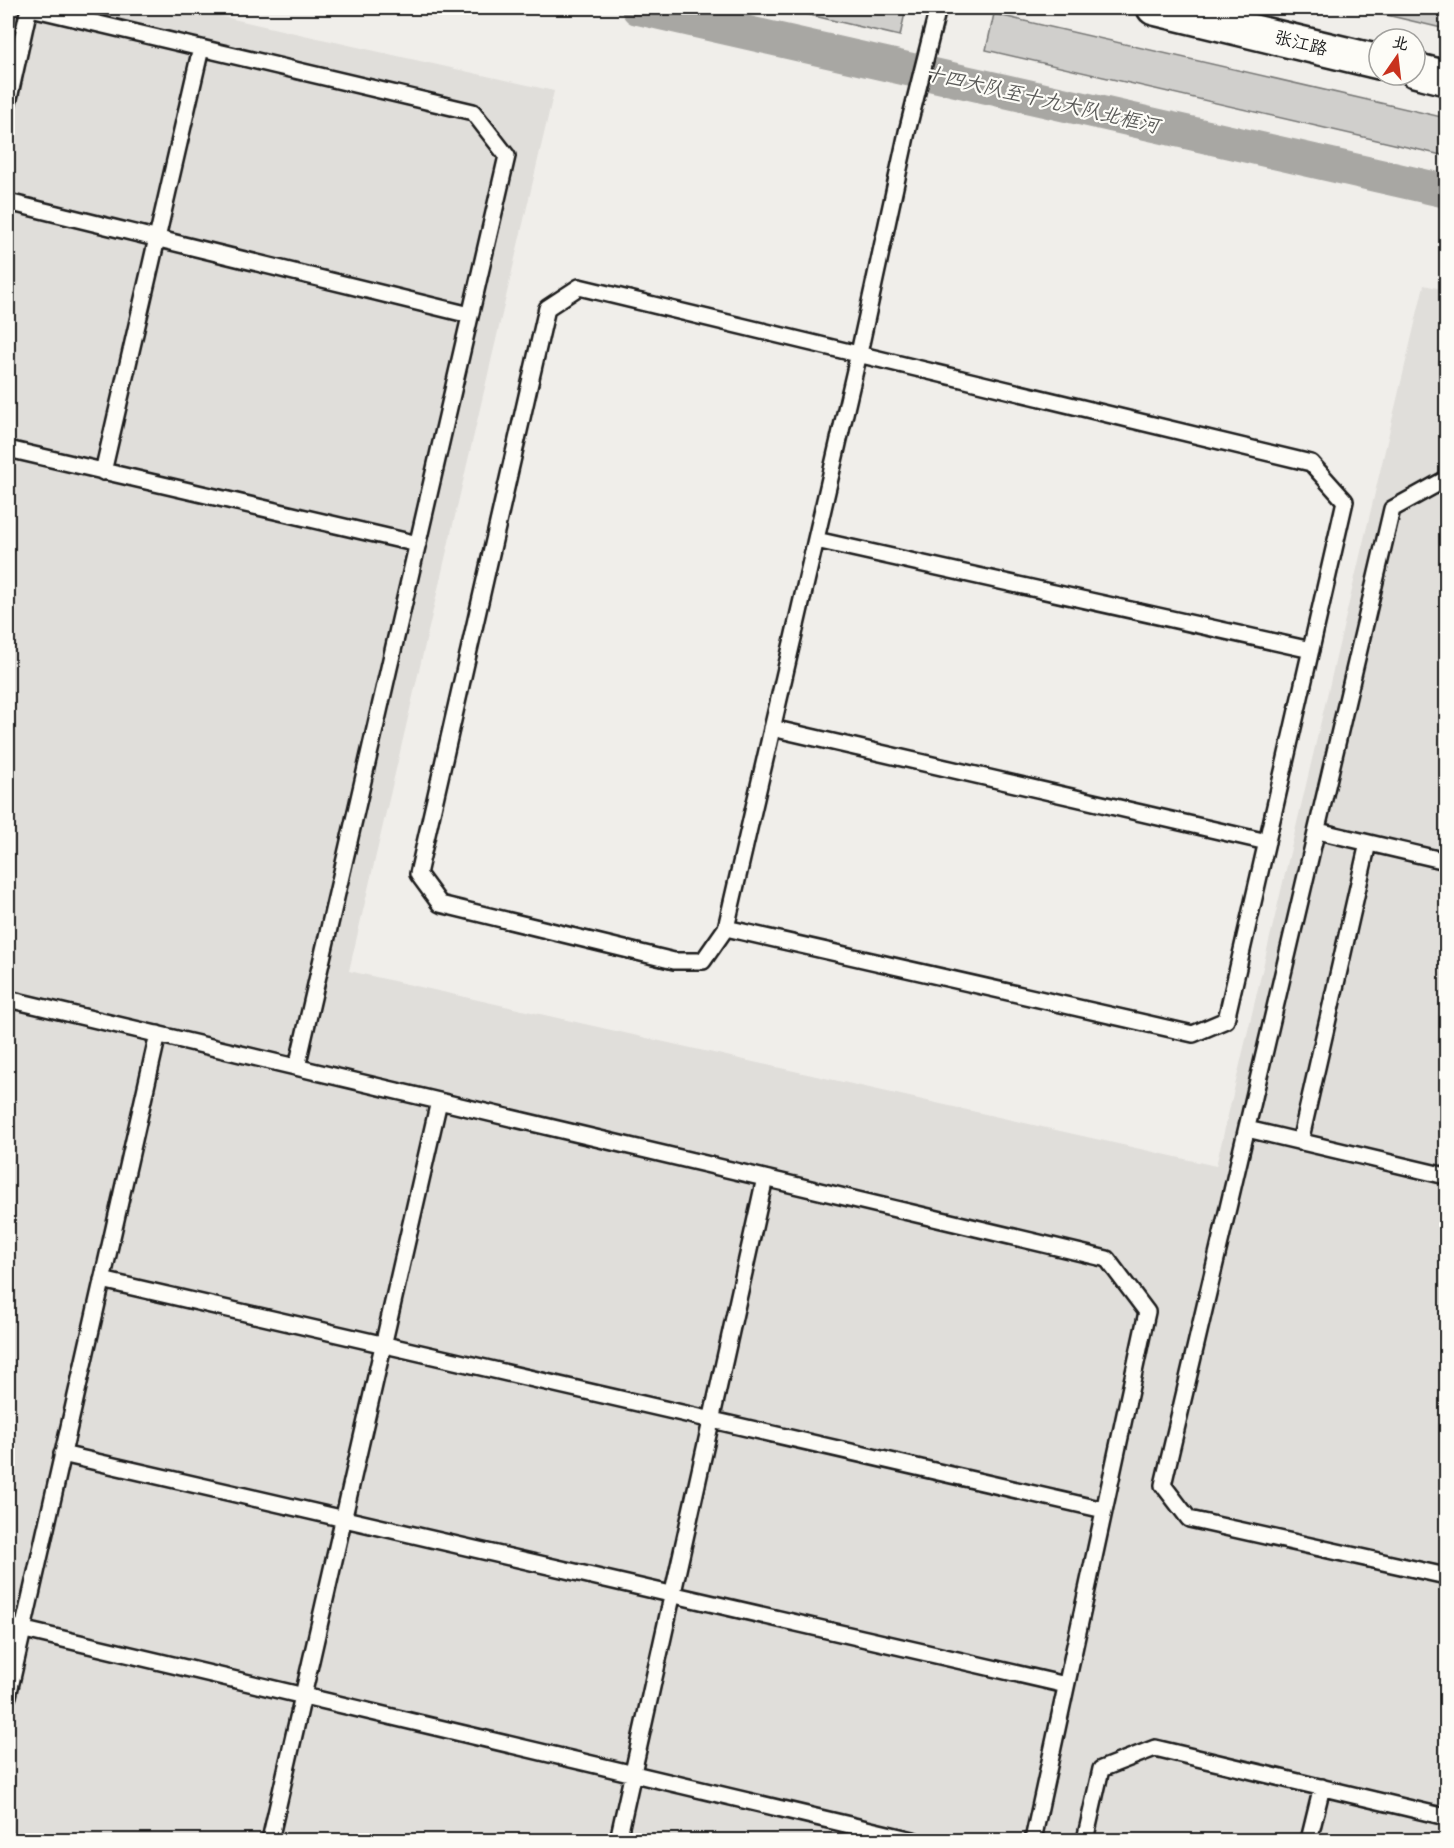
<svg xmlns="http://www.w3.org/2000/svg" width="1454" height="1848" font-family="Mali,'LXGW WenKai TC',sans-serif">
	<rect width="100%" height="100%" fill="#f0eeea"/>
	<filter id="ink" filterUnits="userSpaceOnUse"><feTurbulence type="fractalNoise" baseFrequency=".0167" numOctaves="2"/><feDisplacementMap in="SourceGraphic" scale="12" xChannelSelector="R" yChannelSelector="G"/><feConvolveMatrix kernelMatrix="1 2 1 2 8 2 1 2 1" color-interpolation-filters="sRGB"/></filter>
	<g filter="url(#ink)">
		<path fill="#e0deda" d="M8,8H184L554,91L349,971L1216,1166L1424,285L1446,290V1840H8Z"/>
		<path fill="#d0cfcc" stroke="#767674" stroke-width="1.5" d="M780,8H906L900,36Z
			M1357,8H1446V29Z
			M994,14L1446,118V156L986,50Z"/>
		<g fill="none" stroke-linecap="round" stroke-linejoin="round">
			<path stroke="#a8a7a3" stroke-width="34" d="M638,8L1446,191"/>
			<g stroke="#1c1c1c" stroke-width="20">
				<path id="service" d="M31,8L473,112L507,156L297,1067
					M8,103L29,8
					M8,202L470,315
					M8,449L418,544
					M103,472L201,48
					M1446,479L1392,509L1163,1485L1189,1519L1446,1576
					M816,540L1311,650
					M772,728L1267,842
					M1318,831L1446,861
					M726,928L1193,1034L1226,1020L1345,501L1311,463L579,287L547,308L418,874L440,904L674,961H703L726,928L859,353L907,132L938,8
					M8,999L1107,1259L1147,1312L1033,1840
					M1247,1129L1446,1176
					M1300,1142L1368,843
					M102,1280L1104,1510
					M62,1454L1066,1685
					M8,1626L913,1840
					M8,1696L158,1034
					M270,1840L439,1101
					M618,1840L765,1178
					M1085,1840L1101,1769L1155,1748L1446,1817
					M1309,1840L1322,1787"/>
			</g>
			<g stroke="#1c1c1c" stroke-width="38">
				<path id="primary" d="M1154,8L1379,62
					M1415,70L1446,78"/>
			</g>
			<use href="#service" stroke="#fdfcf7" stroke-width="15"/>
			<use href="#primary" stroke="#fdfcf7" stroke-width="33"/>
		</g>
	</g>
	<g text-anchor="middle" stroke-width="4.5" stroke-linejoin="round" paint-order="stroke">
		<g font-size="18" fill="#1c1c1c" stroke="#fdfcf7">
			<text transform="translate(1301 43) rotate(14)" y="6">张江路</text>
		</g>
		<g font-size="20" font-style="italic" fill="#5b5b59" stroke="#fdfcf7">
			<text transform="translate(1042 99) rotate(13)" y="7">十四大队至十九大队北框河</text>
		</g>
	</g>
	<rect width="1454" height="1848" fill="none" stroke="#fdfcf7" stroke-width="30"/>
	<rect x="15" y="15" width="1424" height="1818" fill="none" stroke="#1c1c1c" stroke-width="2" filter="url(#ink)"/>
	<g transform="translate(1397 57) rotate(14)"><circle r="28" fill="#fdfcf7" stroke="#a3a29f" stroke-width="1.5"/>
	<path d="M0-4.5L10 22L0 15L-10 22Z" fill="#c8321e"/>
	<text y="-9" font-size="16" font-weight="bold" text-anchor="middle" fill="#1c1c1c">北</text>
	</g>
</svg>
